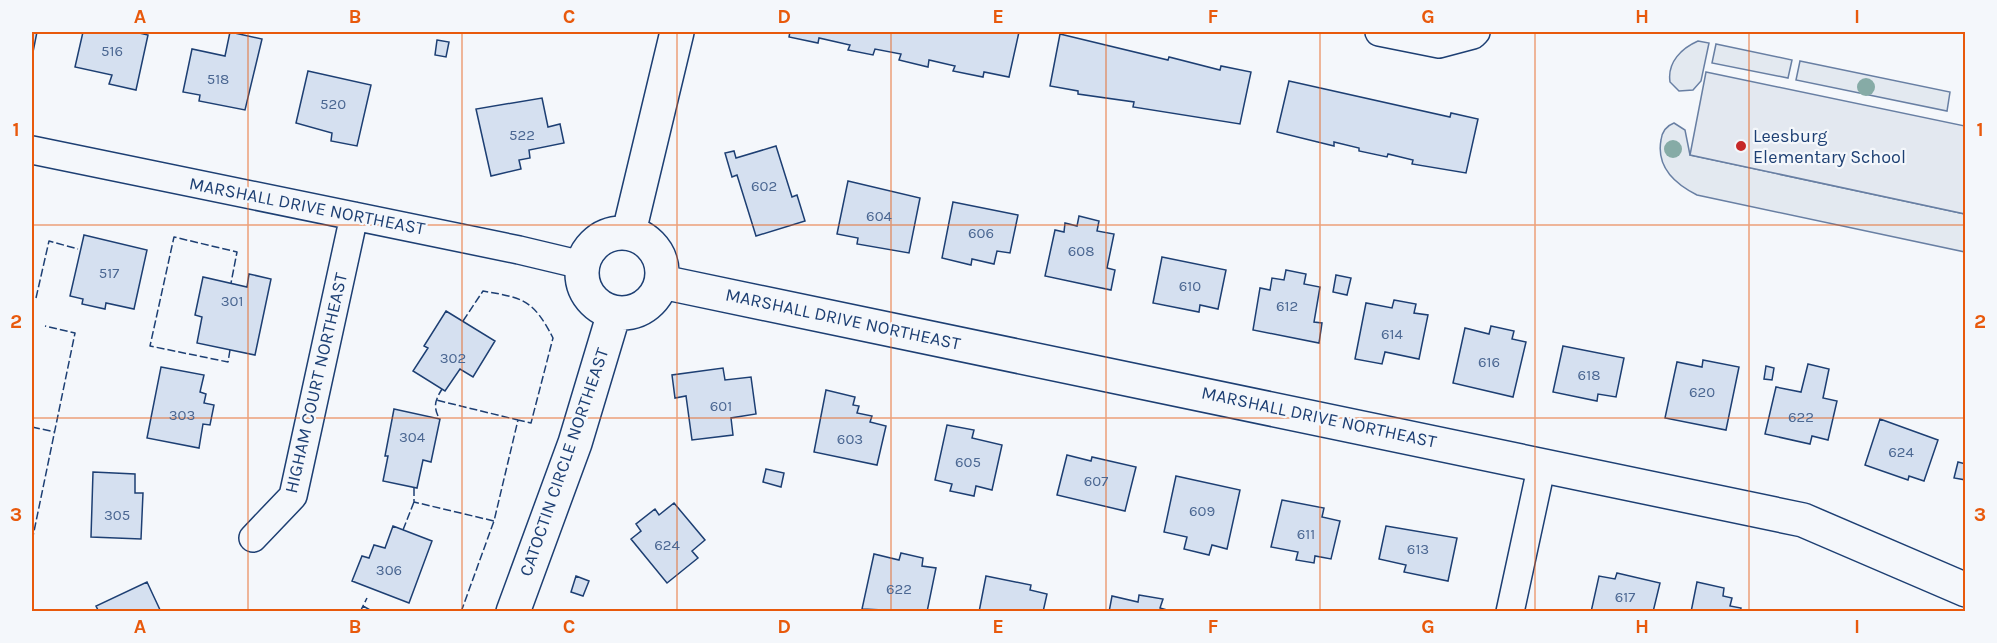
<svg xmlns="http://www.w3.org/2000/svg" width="1997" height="643" font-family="Karla,sans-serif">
	<rect width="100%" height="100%" fill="#f4f7fb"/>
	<path fill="#e3e9f0" stroke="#687fa3" stroke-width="1.5" d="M1698,41L1709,43L1701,81L1693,90L1679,91L1670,82C1667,62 1682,48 1698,41Z
		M1716,44L1792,60L1788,78L1712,63Z
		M1800,61L1950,92L1947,111L1796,80Z
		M1674,123L1685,130L1690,155L1965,214V252L1697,195C1675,184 1656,167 1661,140C1662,132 1666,126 1674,123Z"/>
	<path fill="#e3e8f0" stroke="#687fa3" stroke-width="1.5" d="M1706,72L1965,126V214L1690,155Z"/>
	<path fill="#d5e0f0" stroke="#1d3f73" stroke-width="1.5" d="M32,32H37L32,57Z
		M83,32H135L148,35L136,90L109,84L112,75L75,67Z
		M230,32L262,39L245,110L199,101L200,95L183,92L192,49L225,56Z
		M790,32H1019L1009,77L984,72L983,77L953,71L955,66L929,60L928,67L899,60L901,54L875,49L873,55L848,50L850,45L819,38L818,43L789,37Z
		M1060,34L1168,60L1169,57L1220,70L1221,66L1251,72L1240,124L1133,107L1134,102L1078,94V91L1050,86Z
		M437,40L449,42L446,57L435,55Z
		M308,71L371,85L357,146L331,141L332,133L296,123Z
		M1289,81L1450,117L1451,113L1478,119L1466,173L1412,164L1413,160L1388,154L1387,157L1359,151V148L1334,142V146L1277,132Z
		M542,98L548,127L560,124L564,143L529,150L530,158L519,160L521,169L491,176L476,109Z
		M776,146L792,197L797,195L805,221L756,236L737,175L732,177L725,153L734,151L736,158Z
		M848,181L920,198L909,253L857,244L858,238L837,234Z
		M953,202L1018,215L1010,253L997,251L994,264L972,259L971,265L942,258Z
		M1079,216L1099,221L1097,231L1114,234L1107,268L1115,270L1111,290L1045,276L1055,230L1064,232L1065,223L1077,226Z
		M84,235L147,250L134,309L106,303L105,309L82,304L83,299L70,296Z
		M1162,257L1226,270L1218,309L1200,305L1199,312L1153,303Z
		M1286,270L1306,274L1304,284L1320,287L1314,322L1322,323L1319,343L1253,330L1260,288L1270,290L1272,278L1284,280Z
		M249,274L271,279L255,355L197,343L202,317L195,315L203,277L247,287Z
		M1336,275L1351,278L1347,295L1333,292Z
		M1394,300L1416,304L1414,313L1428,315L1419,359L1385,352L1382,364L1355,359L1366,303L1392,308Z
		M446,311L495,341L473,377L460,369L445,391L413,371L428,348L424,346Z
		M1491,326L1514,331L1512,339L1526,342L1513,397L1453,383L1465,328L1489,334Z
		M1563,346L1624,358L1616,397L1598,394L1597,401L1553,392Z
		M1703,360L1739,367L1726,430L1665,418L1677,362L1702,367Z
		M1808,364L1829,369L1823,398L1837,401L1828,440L1812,436L1810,444L1765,434L1776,387L1801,392Z
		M1766,366L1774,368L1772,380L1764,379Z
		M161,367L204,375L200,392L206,394L204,403L214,405L210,425L203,424L199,448L147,438Z
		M723,368L725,380L751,377L756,414L731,418L733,435L692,440L686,396L675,398L672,375Z
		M826,390L855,397L853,405L859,406L857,413L872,416L870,422L886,426L877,465L814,452Z
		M394,409L440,419L431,462L423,460L417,488L383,481L388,456H385Z
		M1880,419L1938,440L1924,481L1909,476L1908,480L1865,465Z
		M947,425L974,430L972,438L1002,445L992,490L976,486L974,496L950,491L952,484L935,480Z
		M1067,455L1091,461L1092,457L1136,467L1125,511L1057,495Z
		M1958,462L1966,464V480L1954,478Z
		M766,469L784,473L781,487L763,482Z
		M93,472L135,474V493H143L141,539L91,537Z
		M1176,476L1240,490L1227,549L1212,545L1209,555L1184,549L1187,537L1164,532Z
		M1282,500L1324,508L1322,517L1340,521L1331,559L1315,556L1314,563L1296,560L1298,552L1271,547Z
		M674,503L705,540L692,551L698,558L667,583L631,539L641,531L636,524L655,509L659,515Z
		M393,526L432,541L409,603L352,581L362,556L369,558L374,545L385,548Z
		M1386,526L1457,538L1448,581L1404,572L1406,565L1379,559Z
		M901,553L923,558L922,566L936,568L927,612L862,609L874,554L899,560Z
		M1617,573L1660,583L1653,612H1591L1599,576L1615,579Z
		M576,576L589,581L583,596L571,592Z
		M986,576L1031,585L1030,590L1047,594L1043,612H979Z
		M147,582L161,612H99L96,606Z
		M1697,582L1724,588L1723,596L1732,598L1730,606L1741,608L1740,612H1691Z
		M1139,595L1163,599L1160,608L1174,612H1109L1112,596L1138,602Z"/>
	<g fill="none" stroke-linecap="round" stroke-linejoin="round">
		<g stroke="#1d3f73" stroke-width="30">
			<path id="minor" d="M1379,32L1439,44L1473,35L1476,32
				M32,150L519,250L582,265
				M253,538L293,496L354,216
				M1510,612L1542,464"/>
		</g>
		<g stroke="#1d3f73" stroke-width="36">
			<path id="tertiary" d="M629,232L677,32
				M582 273a40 40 0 1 1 80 0a40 40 0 1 1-80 0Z
				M662,282L1803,520L1966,590
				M513,612L575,443L614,313"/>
		</g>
		<use href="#minor" stroke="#f4f7fb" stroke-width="27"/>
		<use href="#tertiary" stroke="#f4f7fb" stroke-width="33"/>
		<path stroke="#1d3f73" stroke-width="1.5" stroke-dasharray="8 3" stroke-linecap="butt" d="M36,298L49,241L78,249
			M463,321L483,291C523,298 533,299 553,338L531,423L518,420
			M230,350L228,362L150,346L174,237L237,252L231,283
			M438,416C433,405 436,399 442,389
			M32,427L55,432
			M414,488V502L494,521L518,420L436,400
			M403,530L414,502
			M32,541L75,333L45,326
			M363,606L374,612
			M360,612L367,598
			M461,612L494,521"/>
	</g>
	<g fill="#86aba6">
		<circle cx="1866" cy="87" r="9"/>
		<circle cx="1673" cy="149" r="9"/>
	</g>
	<path fill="none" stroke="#e8590c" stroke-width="1.5" stroke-opacity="0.55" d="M248,32V612M462,32V612M677,32V612M891,32V612M1106,32V612M1320,32V612M1535,32V612M1749,32V612M32,225H1966M32,418H1966"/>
	<circle fill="#c62828" stroke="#f4f7fb" stroke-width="2" cx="1741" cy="146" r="6"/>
	<g text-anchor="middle" stroke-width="4.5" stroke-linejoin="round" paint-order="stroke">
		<g font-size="15" fill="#4b6792">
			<text x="112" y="56">516</text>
			<text x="218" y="84">518</text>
			<text x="333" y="109">520</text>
			<text x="522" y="140">522</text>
			<text x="764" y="191">602</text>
			<text x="879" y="221">604</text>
			<text x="981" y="238">606</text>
			<text x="1081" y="256">608</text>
			<text x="109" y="278">517</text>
			<text x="1190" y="291">610</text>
			<text x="232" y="306">301</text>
			<text x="1287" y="311">612</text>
			<text x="1392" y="339">614</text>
			<text x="453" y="363">302</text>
			<text x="1489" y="367">616</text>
			<text x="1589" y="380">618</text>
			<text x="1702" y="397">620</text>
			<text x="721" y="411">601</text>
			<text x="182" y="420">303</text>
			<text x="1801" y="422">622</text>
			<text x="412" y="442">304</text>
			<text x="850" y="444">603</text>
			<text x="1901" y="457">624</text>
			<text x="968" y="467">605</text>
			<text x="1096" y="486">607</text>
			<text x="1202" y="516">609</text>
			<text x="117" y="520">305</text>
			<text x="1306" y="539">611</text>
			<text x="667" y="550">624</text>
			<text x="1418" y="554">613</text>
			<text x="389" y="575">306</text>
			<text x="899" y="594">622</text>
			<text x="1625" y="602">617</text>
		</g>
		<g font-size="18" fill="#1d3f73" stroke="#f4f7fb" text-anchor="start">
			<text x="1753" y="142">Leesburg<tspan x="1753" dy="21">Elementary School</tspan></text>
		</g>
		<g font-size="18" fill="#1d3f73" stroke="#f4f7fb">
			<text transform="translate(307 206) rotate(11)" y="6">MARSHALL DRIVE NORTHEAST</text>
			<text transform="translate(843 319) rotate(12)" y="6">MARSHALL DRIVE NORTHEAST</text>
			<text transform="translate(316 383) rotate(-77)" y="6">HIGHAM COURT NORTHEAST</text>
			<text transform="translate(1319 417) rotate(12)" y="6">MARSHALL DRIVE NORTHEAST</text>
			<text transform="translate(564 462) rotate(-71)" y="6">CATOCTIN CIRCLE NORTHEAST</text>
		</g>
	</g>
	<rect width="1997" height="643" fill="none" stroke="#f4f7fb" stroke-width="66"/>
	<rect x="33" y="33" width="1931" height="577" fill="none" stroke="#e8590c" stroke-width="2"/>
	<g font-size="20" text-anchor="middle" font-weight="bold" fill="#e8590c">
		<text x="140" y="23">A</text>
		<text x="355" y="23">B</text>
		<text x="569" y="23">C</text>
		<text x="784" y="23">D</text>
		<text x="998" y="23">E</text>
		<text x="1213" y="23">F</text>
		<text x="1428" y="23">G</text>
		<text x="1642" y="23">H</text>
		<text x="1857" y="23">I</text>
		<text x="16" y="136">1</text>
		<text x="1980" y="136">1</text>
		<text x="16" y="328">2</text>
		<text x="1980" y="328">2</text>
		<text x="16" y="521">3</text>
		<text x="1980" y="521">3</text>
		<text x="140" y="633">A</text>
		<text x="355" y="633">B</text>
		<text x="569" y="633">C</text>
		<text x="784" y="633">D</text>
		<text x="998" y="633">E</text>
		<text x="1213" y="633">F</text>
		<text x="1428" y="633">G</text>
		<text x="1642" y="633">H</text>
		<text x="1857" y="633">I</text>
	</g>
</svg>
